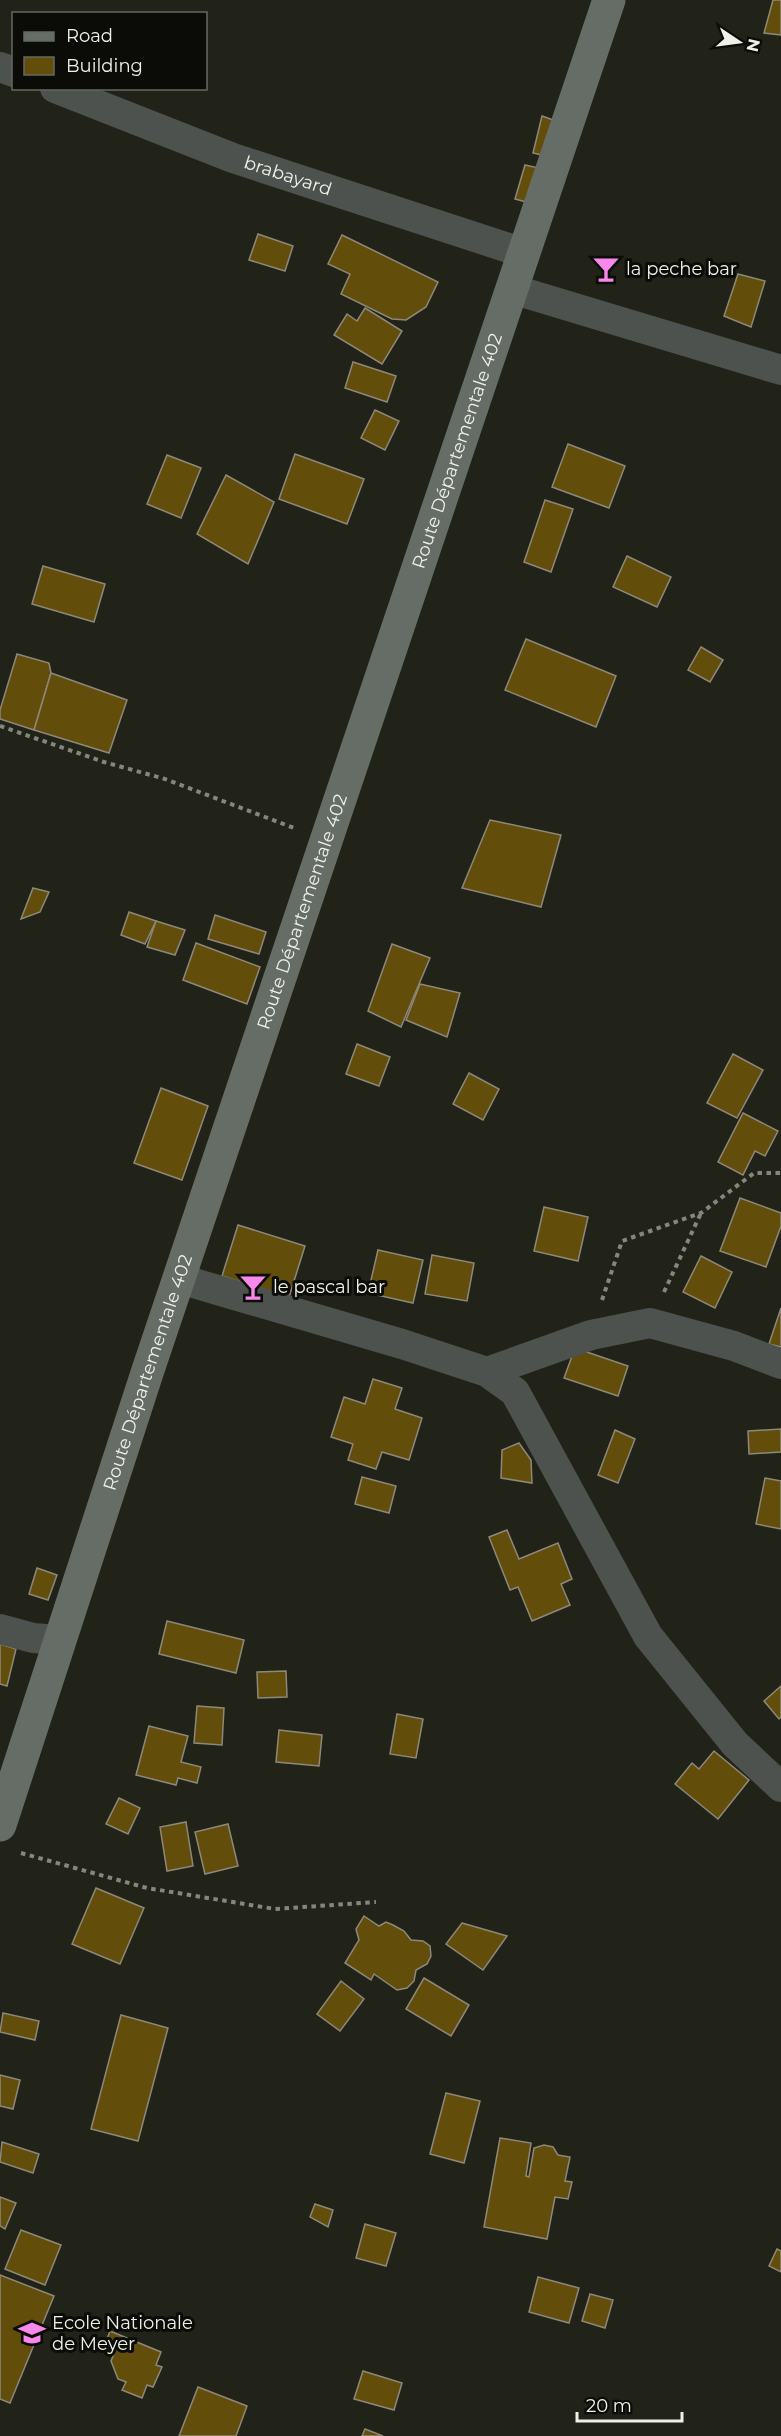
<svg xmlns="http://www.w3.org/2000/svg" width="781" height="2436" viewBox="0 0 781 2436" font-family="Montserrat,sans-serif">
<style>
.building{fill:#634d0b;stroke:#8d887b;stroke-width:1.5}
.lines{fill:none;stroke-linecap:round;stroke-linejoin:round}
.path{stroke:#85877d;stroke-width:4;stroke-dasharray:4.5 4.5;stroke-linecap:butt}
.minor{stroke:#4d524e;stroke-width:30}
.secondary{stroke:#666d66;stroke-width:33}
.labels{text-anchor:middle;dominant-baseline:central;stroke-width:6;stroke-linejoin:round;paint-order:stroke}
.street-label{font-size:18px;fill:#eff1e9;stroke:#0b0c07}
.poi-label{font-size:18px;fill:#eff1e9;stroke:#0b0c07;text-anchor:start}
</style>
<rect width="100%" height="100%" fill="#212318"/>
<g class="building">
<path d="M773,0H781V35L764,33Z"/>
<path d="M542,116L556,121L546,156L533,153Z"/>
<path d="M525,165L539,168L530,203L515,199Z"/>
<path d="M258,234L293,246L285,271L249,260Z"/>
<path d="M342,235L438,282L426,307L406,320L392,319L341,294L350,274L328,264Z"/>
<path d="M738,274L765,281L751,327L724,316Z"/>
<path d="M365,308L402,331L382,364L334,335L347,314L357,321Z"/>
<path d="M353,362L396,376L387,402L345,388Z"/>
<path d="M375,410L399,421L385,450L361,438Z"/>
<path d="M568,444L625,466L609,508L552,487Z"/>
<path d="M295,454L364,479L347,524L279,499Z"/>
<path d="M167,455L201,468L181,518L147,504Z"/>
<path d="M226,475L274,502L248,564L197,534Z"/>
<path d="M545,500L573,509L551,572L524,562Z"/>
<path d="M627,556L671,577L657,607L613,587Z"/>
<path d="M43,566L105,584L94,622L32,604Z"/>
<path d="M526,639L616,676L596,727L505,690Z"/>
<path d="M701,647L723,660L710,682L688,670Z"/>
<path d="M17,654L49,663L51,673L34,730L0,719V710Z"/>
<path d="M51,673L127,700L109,753L34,730Z"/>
<path d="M490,820L561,835L541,907L462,888Z"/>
<path d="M33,888L49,892L40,912L21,919Z"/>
<path d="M129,912L156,921L145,944L121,935Z"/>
<path d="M215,915L266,932L259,954L208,939Z"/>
<path d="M156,921L185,930L175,955L147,947Z"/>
<path d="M196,943L260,967L247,1004L183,980Z"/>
<path d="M392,944L430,958L401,1027L368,1011Z"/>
<path d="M420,984L460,993L447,1037L406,1020Z"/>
<path d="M357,1044L390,1057L379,1086L346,1074Z"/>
<path d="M733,1054L763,1070L737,1118L707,1103Z"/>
<path d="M469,1073L499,1089L483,1120L453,1104Z"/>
<path d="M161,1088L208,1106L182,1180L134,1163Z"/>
<path d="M743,1113L778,1131L765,1156L755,1151L743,1175L718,1162Z"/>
<path d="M740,1198L781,1213V1226L766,1267L720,1251Z"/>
<path d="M544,1207L588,1217L578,1261L534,1251Z"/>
<path d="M238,1225L305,1246L289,1297L222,1276Z"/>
<path d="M378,1250L423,1260L413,1303L368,1293Z"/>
<path d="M432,1255L474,1263L467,1301L425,1294Z"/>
<path d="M701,1256L732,1272L715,1308L683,1292Z"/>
<path d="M781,1308V1347L769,1344Z"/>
<path d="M575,1348L628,1366L618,1396L564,1378Z"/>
<path d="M373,1379L402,1388L395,1409L422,1418L409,1460L382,1452L376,1469L348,1460L353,1444L331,1437L344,1397L365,1404Z"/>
<path d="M781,1429V1452L749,1454L748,1431Z"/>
<path d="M615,1430L635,1439L618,1483L598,1475Z"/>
<path d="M519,1443L531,1460L532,1483L501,1478L502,1450Z"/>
<path d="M362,1477L396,1486L389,1513L355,1504Z"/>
<path d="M765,1478L781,1481V1529L756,1524Z"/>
<path d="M507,1530L519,1559L558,1543L572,1579L561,1584L570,1605L532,1621L518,1587L510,1590L489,1537Z"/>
<path d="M37,1568L57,1575L48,1600L29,1594Z"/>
<path d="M167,1621L244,1640L236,1673L159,1654Z"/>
<path d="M0,1644L16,1649L7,1686L0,1684Z"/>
<path d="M286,1671L287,1697L258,1698L257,1672Z"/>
<path d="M781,1686V1717L779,1719L764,1701Z"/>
<path d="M197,1706L224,1708L222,1745L194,1743Z"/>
<path d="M397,1714L423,1719L416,1758L390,1754Z"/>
<path d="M149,1726L188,1736L181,1762L201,1767L197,1783L178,1778L176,1785L136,1775Z"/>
<path d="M279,1730L322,1735L319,1766L276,1762Z"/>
<path d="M714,1751L749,1780L718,1819L675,1784L692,1763L699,1769Z"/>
<path d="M119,1798L140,1808L128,1834L106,1824Z"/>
<path d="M186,1822L193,1866L167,1871L160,1827Z"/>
<path d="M228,1824L238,1866L205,1874L195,1832Z"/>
<path d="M96,1888L144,1908L120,1964L72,1944Z"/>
<path d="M364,1916L379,1926L386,1922L393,1925L404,1931L411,1940L423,1941L430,1946L431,1956L427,1964L416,1970L414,1981L407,1988L397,1990L374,1974L371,1980L345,1963L359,1940L356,1929Z"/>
<path d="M462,1923L507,1936L483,1970L446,1944Z"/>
<path d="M424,1978L469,2005L451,2036L406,2009Z"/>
<path d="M341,1981L364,1999L340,2031L317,2014Z"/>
<path d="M3,2013L39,2021L35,2040L0,2032Z"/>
<path d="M121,2015L168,2028L138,2141L91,2129Z"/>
<path d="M0,2075L20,2080L13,2109L0,2106Z"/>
<path d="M446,2093L480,2101L464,2163L430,2154Z"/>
<path d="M500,2138L531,2143L526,2176L529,2177L534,2148L544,2145L553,2147L558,2155L570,2157L565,2181L572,2182L568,2199L555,2197L547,2239L484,2227Z"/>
<path d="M2,2142L39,2154L33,2173L0,2162Z"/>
<path d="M0,2197L16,2203L5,2229L0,2226Z"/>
<path d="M315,2204L333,2210L328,2227L310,2217Z"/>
<path d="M365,2224L396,2233L386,2266L356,2258Z"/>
<path d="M21,2230L61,2245L45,2285L5,2269Z"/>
<path d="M777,2249L781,2251V2272L769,2266Z"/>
<path d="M0,2275L54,2296L10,2403L0,2399Z"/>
<path d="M538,2277L579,2288L569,2323L529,2312Z"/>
<path d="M590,2294L613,2300L605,2328L582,2321Z"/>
<path d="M110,2331L161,2352L156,2365L162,2367L153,2387L147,2385L142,2398L122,2390L126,2382L118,2379L111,2361L115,2351L104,2347Z"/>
<path d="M363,2371L402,2383L394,2410L354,2399Z"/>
<path d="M198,2387L247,2406L236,2436H179Z"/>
<path d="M365,2429L383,2436H362Z"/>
</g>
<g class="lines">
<g class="path">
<path d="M0,726L104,762L165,779L294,828"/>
<path d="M664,1292L701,1213"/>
<path d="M602,1300L622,1241L701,1213L754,1173H781"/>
<path d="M21,1853L147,1888L275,1909L376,1902"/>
</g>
<g class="minor">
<path d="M0,67L14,72"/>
<path id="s1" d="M55,88L233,158L524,253"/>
<path d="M512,289L781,370"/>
<path d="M180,1279L402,1344L487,1372L515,1392L648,1636L735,1744L781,1787"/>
<path d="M487,1372L591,1335L650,1323L734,1346L781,1364"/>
<path d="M0,1629L33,1638L60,1640"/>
</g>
<path class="secondary" id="s2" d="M0,1825L148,1370L609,0"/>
</g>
<defs>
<symbol id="bar-bare" viewBox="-9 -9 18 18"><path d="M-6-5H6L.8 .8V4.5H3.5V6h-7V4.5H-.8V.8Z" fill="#f888eb" stroke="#0b0c07" stroke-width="2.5" paint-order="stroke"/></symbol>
<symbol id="school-bare" viewBox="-9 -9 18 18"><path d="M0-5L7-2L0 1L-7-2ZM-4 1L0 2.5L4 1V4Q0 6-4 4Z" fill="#f888eb" stroke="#0b0c07" stroke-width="2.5" paint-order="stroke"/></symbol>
</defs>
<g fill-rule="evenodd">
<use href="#bar-bare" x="587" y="250" width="38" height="38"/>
<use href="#bar-bare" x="234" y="1268" width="38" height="38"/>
<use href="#school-bare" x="13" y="2314" width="38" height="38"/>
</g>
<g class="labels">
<g class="street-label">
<text stroke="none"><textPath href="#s1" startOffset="249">brabayard</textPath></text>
<text stroke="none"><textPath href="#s2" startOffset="1448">Route Départementale 402</textPath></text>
<text stroke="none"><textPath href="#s2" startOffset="962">Route Départementale 402</textPath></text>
<text stroke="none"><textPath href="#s2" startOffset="476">Route Départementale 402</textPath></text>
</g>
<g class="poi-label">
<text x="626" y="269">la peche bar</text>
<text x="273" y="1287">le pascal bar</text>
<text x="52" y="2323">Ecole Nationale<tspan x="52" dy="21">de Meyer</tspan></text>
</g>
</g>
<rect x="12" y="12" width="195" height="78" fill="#0b0c07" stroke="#666861" stroke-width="1.5"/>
<rect x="24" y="32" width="30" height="9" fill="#666d66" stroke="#666861" stroke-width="1.5"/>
<text x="66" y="42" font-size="18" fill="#eff1e9">Road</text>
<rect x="24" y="57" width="30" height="18" fill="#634d0b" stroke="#666861" stroke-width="1.5"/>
<text x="66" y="72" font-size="18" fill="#eff1e9">Building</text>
<g transform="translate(739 42) rotate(103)" stroke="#0b0c07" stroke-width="4.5" paint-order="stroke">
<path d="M0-4.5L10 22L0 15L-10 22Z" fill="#eff1e9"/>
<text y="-9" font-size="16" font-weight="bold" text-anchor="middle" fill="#eff1e9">N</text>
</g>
<path d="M577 2412v9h105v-9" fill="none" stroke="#eff1e9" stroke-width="3"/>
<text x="586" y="2412" font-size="18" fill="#eff1e9" stroke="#0b0c07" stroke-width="4.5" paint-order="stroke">20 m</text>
</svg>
